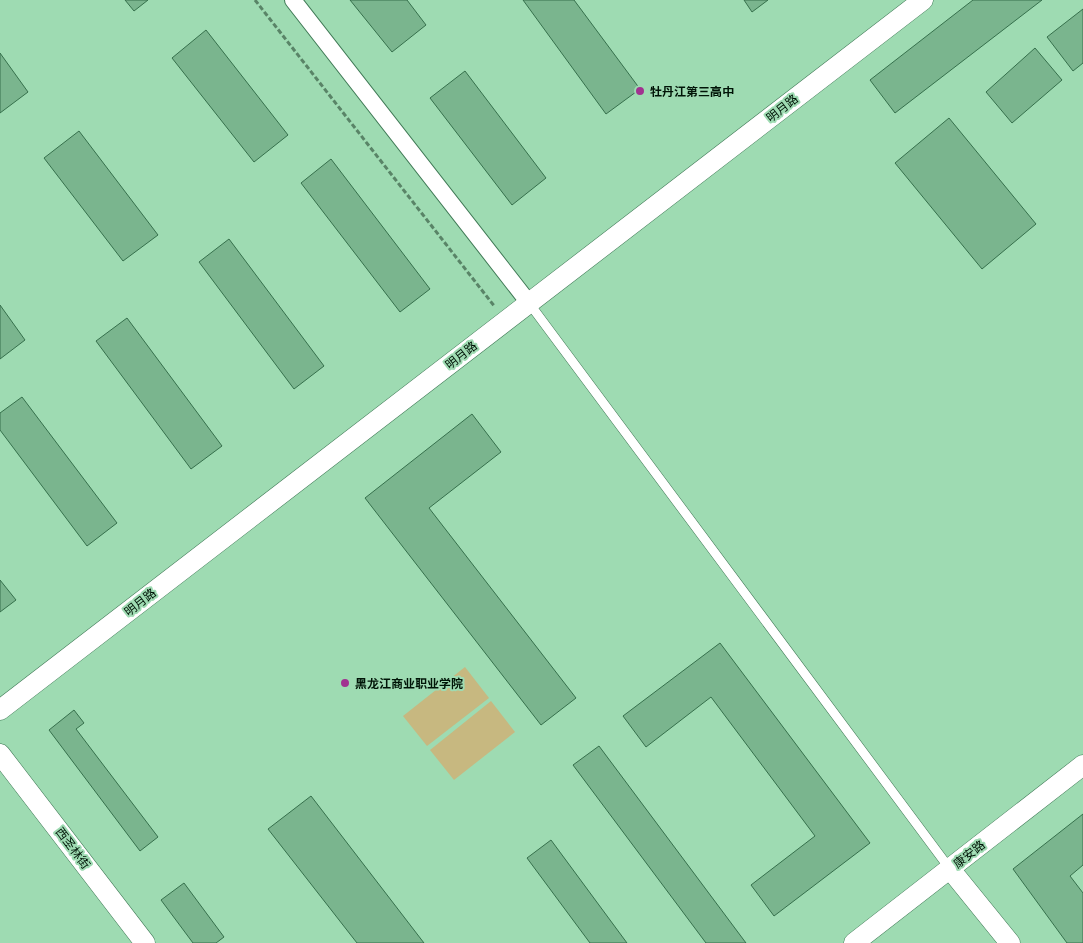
<svg xmlns="http://www.w3.org/2000/svg" width="1083" height="943" viewBox="0 0 1083 943" font-family="'PT Sans Narrow','Noto Sans SC',sans-serif">
<style>
.green{fill:#c7b880}
.building{fill:#7ab58e;stroke:#36704c}
.lines{fill:none;stroke-linecap:round;stroke-linejoin:round}
.service-casing{stroke:#3f7955;stroke-width:10}
.minor-casing{stroke:#3f7955;stroke-width:18}
.tertiary-casing{stroke:#3f7955;stroke-width:21}
.path{stroke:#598467;stroke-width:3;stroke-dasharray:5 2.5;stroke-linecap:butt}
.service{stroke:#fff;stroke-width:9}
.minor{stroke:#fff;stroke-width:16}
.tertiary{stroke:#fff;stroke-width:20}
.poi-dot{fill:#a13290;stroke:#9edbb2;stroke-width:2}
.labels{text-anchor:middle;dominant-baseline:central;stroke-width:4;stroke-linejoin:round;paint-order:stroke}
.poi-label{font-size:12px;font-weight:bold;fill:#001407;stroke:#9edbb2;text-anchor:start}
.street-label{font-size:12px;fill:#001407;stroke:#9edbb2}
</style>
<rect width="100%" height="100%" fill="#9edbb2"/>
<g class="green">
<path d="M465,667L489,698L427,746L403,716Z"/>
<path d="M491,701L515,732L454,780L430,750Z"/>
</g>
<g class="building">
<path d="M125,0H148L134,11Z"/>
<path d="M350,0H407L426,25L392,52Z"/>
<path d="M523,0H574L640,89L606,114Z"/>
<path d="M744,0H768L752,12Z"/>
<path d="M973,0H1042L895,113L870,80Z"/>
<path d="M1083,9V63L1073,71L1047,37Z"/>
<path d="M206,30L288,135L254,162L172,58Z"/>
<path d="M1035,48L1062,80L1012,123L986,92Z"/>
<path d="M0,53L28,92L0,113Z"/>
<path d="M465,71L546,178L512,205L430,98Z"/>
<path d="M949,118L1036,224L982,269L895,163Z"/>
<path d="M79,131L158,235L123,261L44,158Z"/>
<path d="M331,159L430,289L400,312L301,183Z"/>
<path d="M229,239L324,366L294,389L199,262Z"/>
<path d="M0,305L25,340L0,359Z"/>
<path d="M127,318L222,446L191,469L96,341Z"/>
<path d="M22,397L117,523L87,546L0,430V413Z"/>
<path d="M472,414L501,452L429,508L576,698L541,725L365,498Z"/>
<path d="M0,580L16,600L0,612Z"/>
<path d="M720,643L870,843L774,916L751,885L815,836L711,697L646,747L623,716Z"/>
<path d="M74,710L84,723L76,729L158,837L140,851L49,730Z"/>
<path d="M599,746L746,943H706L573,765Z"/>
<path d="M311,796L424,943H357L268,829Z"/>
<path d="M1083,814V865L1070,876L1083,893V943H1067L1013,869Z"/>
<path d="M551,840L627,943H590L527,858Z"/>
<path d="M184,883L224,937L216,943H193L161,900Z"/>
</g>
<g class="lines">
<defs>
<path id="service" d="M529,303L950,869"/>
<path id="minor" d="M293,0L529,303"/>
<g id="tertiary">
<path d="M0,710L923,0"/>
<path d="M0,754L145,943"/>
<path d="M950,869L1010,943"/>
<path d="M854,943L1083,765"/>
</g>
</defs>
<use href="#service" class="service-casing"/>
<use href="#minor" class="minor-casing"/>
<use href="#tertiary" class="tertiary-casing"/>
<path class="path" d="M255,0L495,307"/>
<use href="#service" class="service"/>
<use href="#minor" class="minor"/>
<use href="#tertiary" class="tertiary"/>
</g>
<g class="poi-dot">
<circle cx="640" cy="91" r="5"/>
<circle cx="345" cy="683" r="5"/>
</g>
<g class="labels">
<g class="poi-label">
<text x="650" y="91">牡丹江第三高中</text>
<text x="355" y="683">黑龙江商业职业学院</text>
</g>
<g class="street-label">
<text transform="translate(782 108) rotate(-38)">明月路</text>
<text transform="translate(461 355) rotate(-38)">明月路</text>
<text transform="translate(140 602) rotate(-38)">明月路</text>
<text transform="translate(73 848) rotate(53)">西圣林街</text>
<text transform="translate(969 854) rotate(-38)">康安路</text>
</g>
</g>
</svg>
